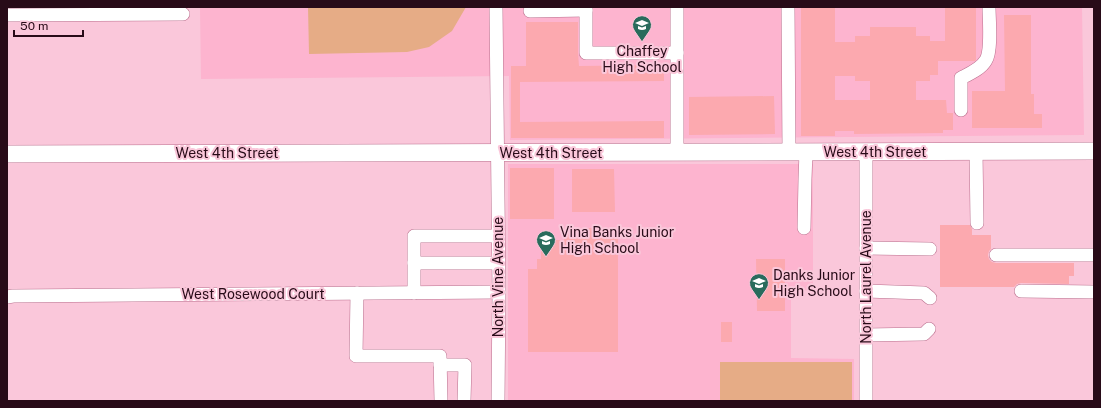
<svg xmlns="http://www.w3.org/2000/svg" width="1101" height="408" viewBox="0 0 1101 408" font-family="'Public Sans',sans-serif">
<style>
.built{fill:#fdb4cf}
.green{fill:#e6ac86}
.building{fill:#fca9af;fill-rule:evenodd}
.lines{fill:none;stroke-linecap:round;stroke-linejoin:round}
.minor-casing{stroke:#ba6e8d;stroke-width:14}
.major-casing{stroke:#ba6e8d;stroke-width:18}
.minor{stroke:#fff;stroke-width:13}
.major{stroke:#fff;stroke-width:17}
.labels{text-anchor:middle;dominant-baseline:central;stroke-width:4;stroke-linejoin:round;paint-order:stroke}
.poi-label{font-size:14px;fill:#280b18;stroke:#fac7da;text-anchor:start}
.street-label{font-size:14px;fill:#280b18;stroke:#fac7da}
</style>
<rect width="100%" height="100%" fill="#fac7da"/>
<g class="built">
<path d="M200,7H1082L1084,135L510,140L509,76L201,79Z"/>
<path d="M508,164H813V290L791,291V358L854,359V401H508Z"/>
</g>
<g class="green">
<path d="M308,7H466L452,31L429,47L407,52L309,54Z"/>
<rect x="720" y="362" width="132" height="39"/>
</g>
<g class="building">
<path d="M801,7H835V42H855V36H870V27H916V36H930V41H945V7H976V60L975,61H938V75H930V81H916V100H946L947,113H953V130H943V133L854,134V131H835V136H801ZM835,76H855V81H870V100H835Z"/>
<path d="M1004,15H1031V94H1034V114H1042V128H972V91H1005Z"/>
<path d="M526,22H578V53L579,66L664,65V81L520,82V122L664,121V138H511V66H526Z"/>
<path d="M774,96L775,134L689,135V97Z"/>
<rect x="510" y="168" width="44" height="51"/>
<path d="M572,169H614L615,212H572Z"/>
<path d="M940,225H970L972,229V235H991V249L989,251L988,255L989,259L992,262L996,263H1074V276H1069V284L1021,283L1017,284L1014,287H940Z"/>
<path d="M564,228H594V237H618V352H528V269H537V259H541V240H564Z"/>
<path d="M756,259H785V311H757Z"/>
<rect x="721" y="322" width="11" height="20"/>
</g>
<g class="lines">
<defs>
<g id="minor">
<path d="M496,7L499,292L498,401"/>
<path d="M586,7V53H677"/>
<path d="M677,7V153"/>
<path d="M788,7L789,152"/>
<path d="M530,11L586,10"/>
<path d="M7,15L183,14"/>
<path d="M961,110V78C969,74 981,69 986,60C992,50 989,19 989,7"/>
<path d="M976,151L977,223"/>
<path d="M866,152V401"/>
<path d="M804,228L805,179L806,152"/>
<path d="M498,236H414V263H498"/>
<path d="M866,248L930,249"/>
<path d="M996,255H1094"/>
<path d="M866,291L924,293L930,298"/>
<path d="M1021,291L1094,292"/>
<path d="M357,293L356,356H440L441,401"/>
<path d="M414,293V263"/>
<path d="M7,297L13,296L499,292"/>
<path d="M866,335L924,334L929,329"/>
<path d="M440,365H465L464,401"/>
</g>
<path id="major" d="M7,154L1094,151"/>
</defs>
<use href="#minor" class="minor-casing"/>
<use href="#major" class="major-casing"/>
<use href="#minor" class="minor"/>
<use href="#major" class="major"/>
</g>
<defs>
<symbol id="school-pin" viewBox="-11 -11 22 30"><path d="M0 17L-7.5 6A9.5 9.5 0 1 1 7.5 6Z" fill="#296b5c" stroke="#fac7da"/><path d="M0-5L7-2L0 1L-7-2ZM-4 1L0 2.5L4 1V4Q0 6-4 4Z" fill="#fff"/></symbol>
</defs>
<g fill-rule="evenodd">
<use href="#school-pin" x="631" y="14" width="22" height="30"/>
<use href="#school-pin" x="535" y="229" width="22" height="30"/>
<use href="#school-pin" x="748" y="272" width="22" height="30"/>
</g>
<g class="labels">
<g class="poi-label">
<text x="642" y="51" text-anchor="middle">Chaffey<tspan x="642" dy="16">High School</tspan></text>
<text x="560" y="232">Vina Banks Junior<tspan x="560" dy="16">High School</tspan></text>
<text x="773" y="275">Danks Junior<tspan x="773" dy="16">High School</tspan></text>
</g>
<g class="street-label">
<text x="875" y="152">West 4th Street</text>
<text x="227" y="153">West 4th Street</text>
<text x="551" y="153">West 4th Street</text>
<text transform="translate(498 277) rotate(-90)">North Vine Avenue</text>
<text transform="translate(866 277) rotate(-90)">North Laurel Avenue</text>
<text x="253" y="294">West Rosewood Court</text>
</g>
</g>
<rect width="1101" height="408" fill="none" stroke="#280b18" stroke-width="16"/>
<path d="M14 30v6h69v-6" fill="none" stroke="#280b18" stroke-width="2"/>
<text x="20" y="30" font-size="12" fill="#280b18" stroke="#fac7da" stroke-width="3" paint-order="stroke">50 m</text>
</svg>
